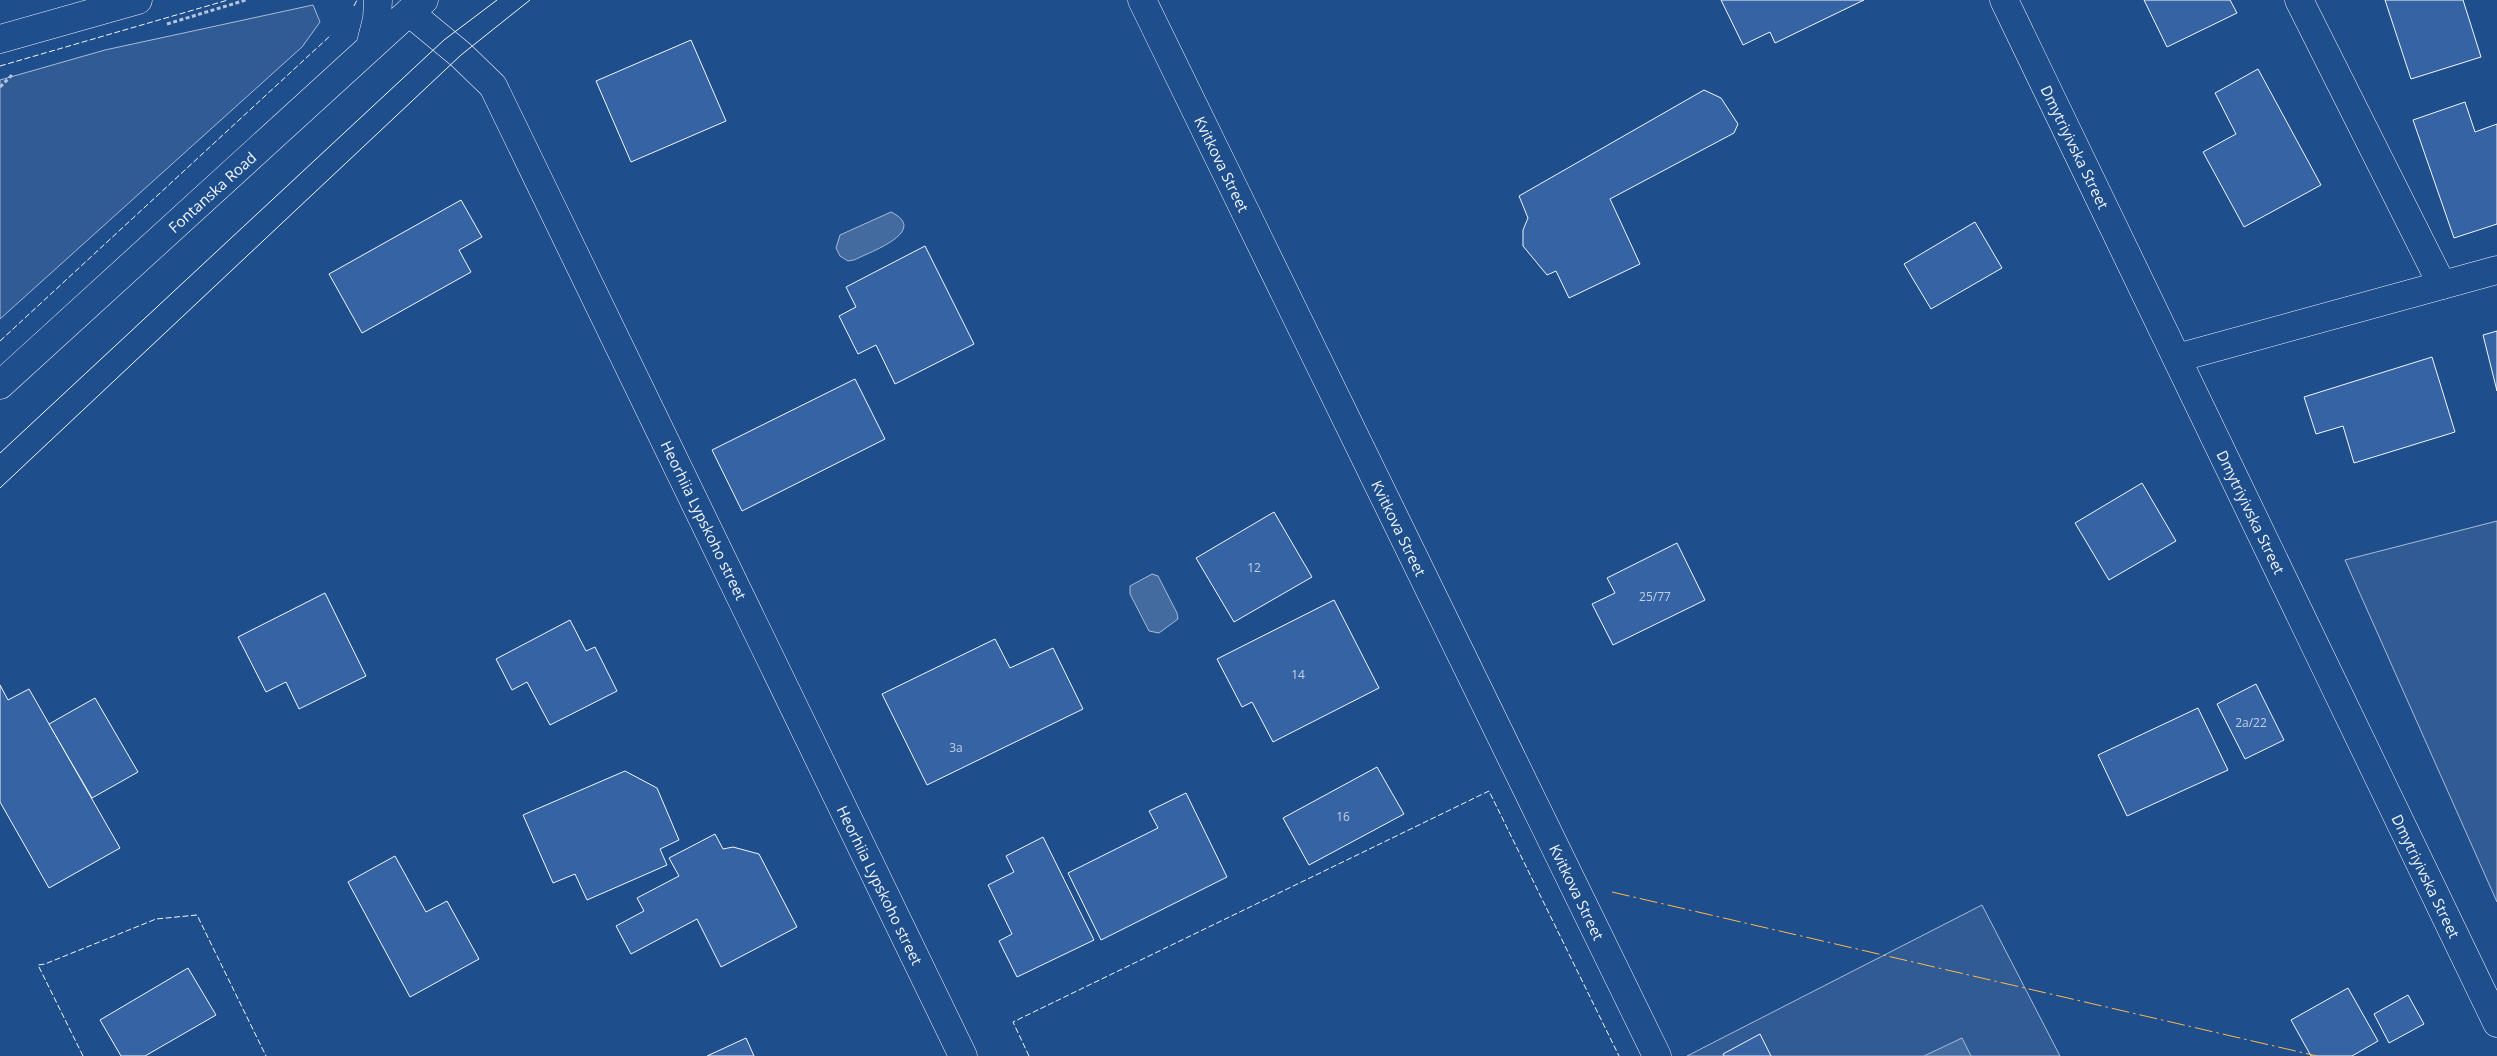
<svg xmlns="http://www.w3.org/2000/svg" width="2497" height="1056" viewBox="0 0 2497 1056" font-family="'Open Sans',sans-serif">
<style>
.built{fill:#305b95;stroke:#a8bbd7}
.water{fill:#446ba0;stroke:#a8bbd7}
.building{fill:#3563a3;stroke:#f2f6ff}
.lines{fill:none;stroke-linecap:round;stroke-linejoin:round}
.minor-casing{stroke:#f2f6ff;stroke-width:29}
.major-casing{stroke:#f2f6ff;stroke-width:29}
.path{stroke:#b3c4dc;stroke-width:3;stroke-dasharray:4 2.5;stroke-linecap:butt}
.minor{stroke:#1f4e8c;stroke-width:28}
.major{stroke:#1f4e8c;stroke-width:28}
.tram{stroke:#f2f6ff;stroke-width:1}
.fence{stroke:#f2f6ff;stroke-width:1;stroke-dasharray:6 2.5;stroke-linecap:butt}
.power{stroke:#ffb74d;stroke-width:1;stroke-dasharray:18 4 2.5 4;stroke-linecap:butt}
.labels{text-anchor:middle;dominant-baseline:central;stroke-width:4;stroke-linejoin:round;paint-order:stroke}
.number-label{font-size:12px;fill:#c3d1e8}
.street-label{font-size:15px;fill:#f2f6ff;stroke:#1f4e8c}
</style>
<rect width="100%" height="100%" fill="#1f4e8c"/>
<g class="built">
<path d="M313,5L320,22L302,47L0,319V80L105,50Z"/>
<path d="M2497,521V902L2345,560Z"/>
<path d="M1982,905L2060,1056H1687Z"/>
</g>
<g class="water">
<path d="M891,212C930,231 870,252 854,260L848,261L840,256L836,248L840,235Z"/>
<path d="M1152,574L1158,576L1177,613L1178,619L1159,633L1149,631L1130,594V586Z"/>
<path d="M1962,1038L1971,1056H1924Z"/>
</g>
<g class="building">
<path d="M1721,0H1864L1775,43L1770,32L1743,45Z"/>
<path d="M2144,0H2230L2237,13L2167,47Z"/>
<path d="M2385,0H2463L2481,57L2411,79Z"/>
<path d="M691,40L726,121L631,162L596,81Z"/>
<path d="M2258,69L2321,185L2244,227L2203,152L2236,134L2215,93Z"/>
<path d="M1704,90L1721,98L1738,124L1734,133L1610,199L1640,264L1569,298L1556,271L1547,275L1523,246V230L1528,218L1519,196Z"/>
<path d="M2465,102L2475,132L2497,124V224L2454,238L2413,120Z"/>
<path d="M461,200L482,237L459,250L471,272L362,333L329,274Z"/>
<path d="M1975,222L2002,268L1931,309L1904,264Z"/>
<path d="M925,246L974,344L895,384L876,345L858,354L839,316L856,307L846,287Z"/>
<path d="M2497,331V391L2483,335Z"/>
<path d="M2432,357L2455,432L2354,463L2343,426L2316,434L2304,397Z"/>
<path d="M855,379L885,439L742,511L712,450Z"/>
<path d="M2142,483L2176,541L2109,580L2075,523Z"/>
<path d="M1274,512L1312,577L1234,622L1196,558Z"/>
<path d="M1677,543L1705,600L1613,645L1592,604L1615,593L1607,578Z"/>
<path d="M325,593L366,676L299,709L286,682L266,692L238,637Z"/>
<path d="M1334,600L1379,688L1273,742L1252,702L1242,707L1217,659Z"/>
<path d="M570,620L586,651L595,647L617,691L550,725L527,682L512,690L496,659Z"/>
<path d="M995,639L1010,668L1053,648L1083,709L927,785L882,694Z"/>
<path d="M2256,684L2284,740L2245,759L2217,704Z"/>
<path d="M0,685L8,700L29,689L120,848L49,888L0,802Z"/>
<path d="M95,698L138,772L92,798L49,724Z"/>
<path d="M2198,708L2228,770L2127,816L2098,755Z"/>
<path d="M1377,767L1404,814L1309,865L1283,818Z"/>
<path d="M625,771L657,788L679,840L660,849L667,865L587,900L575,874L553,883L523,815Z"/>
<path d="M1186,793L1227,877L1101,940L1068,873L1158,828L1149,811Z"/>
<path d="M715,834L723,849L733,847L759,854L797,927L721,967L697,919L631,954L616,926L644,911L637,898L679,876L669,858Z"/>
<path d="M1043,837L1094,940L1017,977L999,941L1012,934L988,885L1014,872L1006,856Z"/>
<path d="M395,856L426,912L447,901L479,959L410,997L348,882Z"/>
<path d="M188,968L216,1015L145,1056H121L100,1020Z"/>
<path d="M2348,988L2378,1041L2352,1056H2311L2291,1020Z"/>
<path d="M2408,995L2424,1024L2389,1043L2374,1014Z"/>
<path d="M1760,1034L1771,1056H1724L1723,1054Z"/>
<path d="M746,1038L754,1056H707Z"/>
</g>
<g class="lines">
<defs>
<g id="minor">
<path d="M1142,0L1657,1056"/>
<path d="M2004,0L2497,1023"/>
<path d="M2299,0L2442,285"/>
<path d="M409,12L461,55L493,86L963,1056"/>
<path d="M2177,358L2497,270"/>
</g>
<g id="major">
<path d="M0,39L138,0"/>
<path d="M370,47L377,19L378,0"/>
<path d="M0,385L409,12L424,0"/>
</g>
</defs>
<use href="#minor" class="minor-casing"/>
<use href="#major" class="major-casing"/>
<g class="path">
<path d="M167,24L246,0"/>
<path d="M0,87L12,75"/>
</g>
<use href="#minor" class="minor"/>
<use href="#major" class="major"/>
<g class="tram">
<path d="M0,453L444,40L497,0"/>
<path d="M0,488L461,55L530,0"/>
</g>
<g class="fence">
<path d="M354,6L357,0"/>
<path d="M0,66L228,0"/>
<path d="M0,341L331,35"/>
<path d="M83,1056L38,965L45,964L156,919L197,915L266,1056"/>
<path d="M1029,1056L1013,1022L1489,791L1619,1056"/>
</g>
<path class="power" d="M1612,892L2317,1056"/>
</g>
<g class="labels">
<g class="number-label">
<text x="1254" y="567">12</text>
<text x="1655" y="596">25/77</text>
<text x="1298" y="674">14</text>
<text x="2251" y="722">2а/22</text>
<text x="956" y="747">3а</text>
<text x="1343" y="816">16</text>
</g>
<g class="street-label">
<text transform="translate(2075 147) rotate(64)">Dmytriyivska Street</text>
<text transform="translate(1222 164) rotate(64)">Kvitkova Street</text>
<text transform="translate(212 192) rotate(-42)">Fontanska Road</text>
<text transform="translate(2251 512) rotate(64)">Dmytriyivska Street</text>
<text transform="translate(704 520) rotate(64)">Heorhiia Lypskoho street</text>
<text transform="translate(1399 528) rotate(64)">Kvitkova Street</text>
<text transform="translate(2426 876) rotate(64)">Dmytriyivska Street</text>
<text transform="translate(880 885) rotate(64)">Heorhiia Lypskoho street</text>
<text transform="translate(1577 892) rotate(64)">Kvitkova Street</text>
</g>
</g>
</svg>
